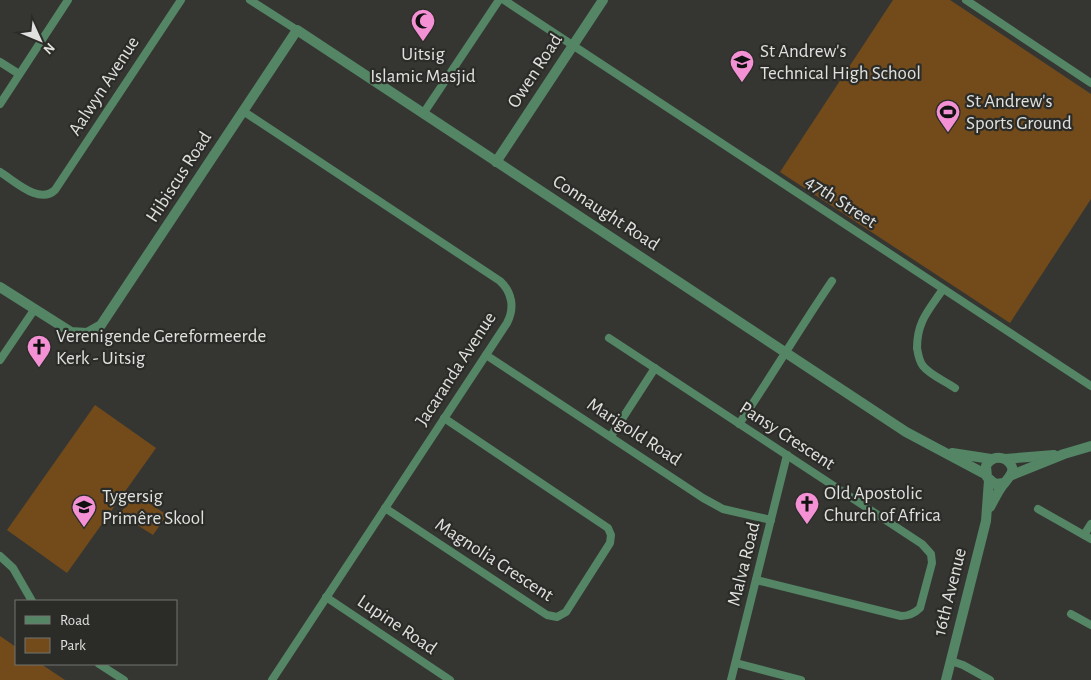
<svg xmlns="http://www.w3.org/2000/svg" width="1091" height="680" viewBox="0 0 1091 680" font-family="'Alegreya Sans',sans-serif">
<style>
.green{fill:#734b1b}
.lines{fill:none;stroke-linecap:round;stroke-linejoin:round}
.minor{stroke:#548565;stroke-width:8}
.tertiary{stroke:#548565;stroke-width:10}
.labels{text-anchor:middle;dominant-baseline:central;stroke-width:4.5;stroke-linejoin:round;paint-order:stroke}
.poi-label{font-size:19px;fill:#e0e1df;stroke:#2b2c28;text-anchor:start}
.street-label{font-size:19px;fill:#e0e1df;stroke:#2b2c28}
</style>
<rect width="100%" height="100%" fill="#353632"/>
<g class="green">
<path d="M893,0H950L1091,94V199L1010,323L780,172Z"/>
<path d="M95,405L156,448L67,573L7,530Z"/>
<path d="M134,493L167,515L153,535L120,514Z"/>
<path d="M0,636L16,647V664H41L65,680H0Z"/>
</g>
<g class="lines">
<g class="minor">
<path d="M250,0L297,30"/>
<path d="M504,0L1091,386"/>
<path d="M966,0L1091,83"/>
<path d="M0,62L19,74"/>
<path d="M0,104L68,0"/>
<path d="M243,111L500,281C512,292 515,308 507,323L272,680"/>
<path d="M423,114L499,0"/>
<path d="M0,172C15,181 39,205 55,190L181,0"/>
<path d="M943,289C929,310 917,321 917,348C918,354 919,361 923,366C930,375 945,381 955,388"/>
<path d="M609,338L922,544L931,554L932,563L920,608C914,614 909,616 901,616L756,580"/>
<path d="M486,355L703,498L723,509L771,520"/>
<path d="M0,360L34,310"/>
<path d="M739,424C771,377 800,328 832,281"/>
<path d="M611,436L655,368"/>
<path d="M385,508L547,615L557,617L566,612L610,543L611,535L608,528L444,418"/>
<path d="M1038,509L1091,539"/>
<path d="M1084,535L1091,524"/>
<path d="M0,556L13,568L32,601"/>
<path d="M326,597L450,680"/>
<path d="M1071,614L1091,625"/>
<path d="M951,661L963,665L990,680"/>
<path d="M736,663L801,680"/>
<path d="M99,664L124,680"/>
<path d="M731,680L787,455"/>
</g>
<g class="tertiary">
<path d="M496,162L603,0"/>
<path d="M0,287L71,332L87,333L101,325L297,30L906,432L985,474"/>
<path d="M952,453L991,459"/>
<path d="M1005,459L1054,455"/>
<path d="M1012,475L1064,454L1091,446"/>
<path d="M990,507C994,500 997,493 1002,486C1010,476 1019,469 1005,459C997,456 990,458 986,466L987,477L995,484L1004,483"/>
<path d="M946,680L986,521L989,480"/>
</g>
</g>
<defs>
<symbol id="mosque-pin" viewBox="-11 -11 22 30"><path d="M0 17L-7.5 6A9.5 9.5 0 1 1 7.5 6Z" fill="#f491d4" stroke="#2b2c28"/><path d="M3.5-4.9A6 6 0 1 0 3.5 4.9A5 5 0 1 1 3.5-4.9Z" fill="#111"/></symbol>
<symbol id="school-pin" viewBox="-11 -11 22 30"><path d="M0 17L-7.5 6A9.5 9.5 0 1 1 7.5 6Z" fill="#f491d4" stroke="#2b2c28"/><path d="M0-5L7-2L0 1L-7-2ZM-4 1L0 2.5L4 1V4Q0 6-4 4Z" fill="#111"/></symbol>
<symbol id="stadium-pin" viewBox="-11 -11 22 30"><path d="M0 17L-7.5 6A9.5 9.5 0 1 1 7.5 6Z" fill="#f491d4" stroke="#2b2c28"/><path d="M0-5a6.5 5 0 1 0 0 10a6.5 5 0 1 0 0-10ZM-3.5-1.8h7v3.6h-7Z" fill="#111"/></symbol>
<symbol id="church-pin" viewBox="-11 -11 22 30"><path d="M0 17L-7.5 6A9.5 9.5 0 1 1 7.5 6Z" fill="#f491d4" stroke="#2b2c28"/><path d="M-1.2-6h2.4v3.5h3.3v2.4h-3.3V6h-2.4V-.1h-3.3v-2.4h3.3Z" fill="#111"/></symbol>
</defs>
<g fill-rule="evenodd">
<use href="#mosque-pin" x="409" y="7" width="28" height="38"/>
<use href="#school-pin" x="728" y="48" width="28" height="38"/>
<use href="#stadium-pin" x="934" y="98" width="28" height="38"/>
<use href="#church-pin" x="25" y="333" width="28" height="38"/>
<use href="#church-pin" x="793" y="490" width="28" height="38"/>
<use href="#school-pin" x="70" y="493" width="28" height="38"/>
</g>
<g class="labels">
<g class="poi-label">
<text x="760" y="51">St Andrew's<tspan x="760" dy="22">Technical High School</tspan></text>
<text x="423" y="54" text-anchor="middle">Uitsig<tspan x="423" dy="22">Islamic Masjid</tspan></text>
<text x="966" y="101">St Andrew's<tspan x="966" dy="22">Sports Ground</tspan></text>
<text x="56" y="336">Verenigende Gereformeerde<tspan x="56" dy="22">Kerk - Uitsig</tspan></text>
<text x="824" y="493">Old Apostolic<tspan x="824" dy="22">Church of Africa</tspan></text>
<text x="102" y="496">Tygersig<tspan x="102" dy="22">Primêre Skool</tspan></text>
</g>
<g class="street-label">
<text transform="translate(535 71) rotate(-57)">Owen Road</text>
<text transform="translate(104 86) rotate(-57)">Aalwyn Avenue</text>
<text transform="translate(179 177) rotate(-57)">Hibiscus Road</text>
<text transform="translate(841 202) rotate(33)">47th Street</text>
<text transform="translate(606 213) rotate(33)">Connaught Road</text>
<text transform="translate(456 369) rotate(-57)">Jacaranda Avenue</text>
<text transform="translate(634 432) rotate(33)">Marigold Road</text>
<text transform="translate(787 436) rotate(33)">Pansy Crescent</text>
<text transform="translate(494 560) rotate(33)">Magnolia Crescent</text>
<text transform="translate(744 564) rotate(-76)">Malva Road</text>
<text transform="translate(950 592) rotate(-76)">16th Avenue</text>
<text transform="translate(397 625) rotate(34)">Lupine Road</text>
</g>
</g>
<rect x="15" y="600" width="162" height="65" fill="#2b2c28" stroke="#737471"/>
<rect x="25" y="616" width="25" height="8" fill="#548565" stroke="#737471"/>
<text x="60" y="625" font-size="15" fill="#e0e1df">Road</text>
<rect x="25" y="638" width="25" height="15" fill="#734b1b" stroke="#737471"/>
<text x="60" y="650" font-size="15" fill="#e0e1df">Park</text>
<g transform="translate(40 40) rotate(134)" stroke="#2b2c28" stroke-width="4" paint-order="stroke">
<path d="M0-4L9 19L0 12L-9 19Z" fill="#e0e1df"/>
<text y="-8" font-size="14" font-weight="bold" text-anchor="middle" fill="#e0e1df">N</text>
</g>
</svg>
